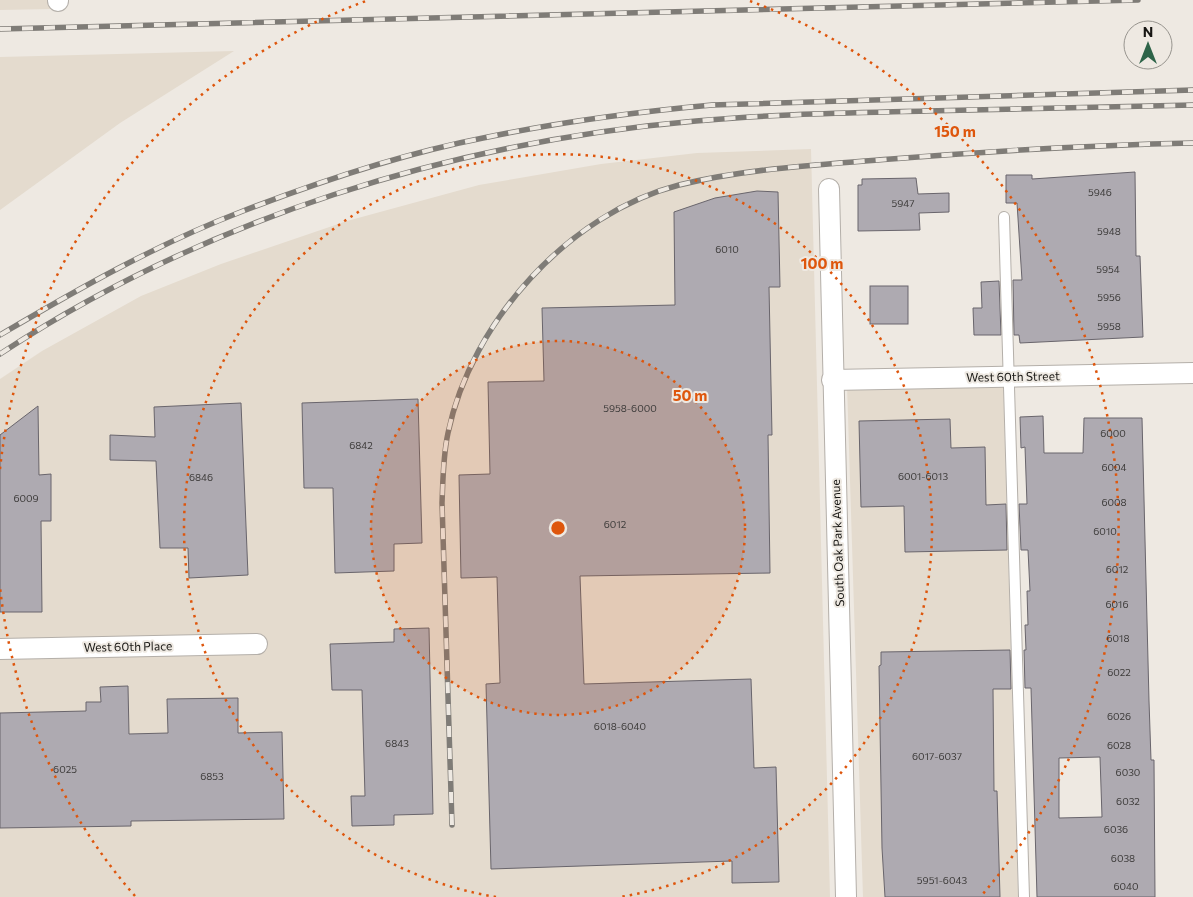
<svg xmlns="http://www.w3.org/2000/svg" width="1193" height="897" viewBox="0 0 1193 897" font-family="Commissioner,sans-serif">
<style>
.built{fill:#e4dbce}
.building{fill:#aeaab1;stroke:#69656c;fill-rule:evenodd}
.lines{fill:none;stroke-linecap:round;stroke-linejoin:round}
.lane-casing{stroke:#b4afa9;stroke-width:12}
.street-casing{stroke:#b4afa9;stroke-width:22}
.lane{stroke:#fff;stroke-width:10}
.street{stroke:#fff;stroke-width:20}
.rail-casing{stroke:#7f7c77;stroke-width:5.5}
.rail{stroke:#eee9e2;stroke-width:4;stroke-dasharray:11;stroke-linecap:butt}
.ring{fill:none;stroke:#de560c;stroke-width:2.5;stroke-dasharray:2.5 5}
.labels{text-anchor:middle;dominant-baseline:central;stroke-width:4;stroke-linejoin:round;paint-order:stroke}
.number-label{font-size:10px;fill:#3d3b3a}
.street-label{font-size:12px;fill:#171613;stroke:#eee9e2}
.centre{fill:#de560c;stroke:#eee9e2;stroke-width:2.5}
.ring-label{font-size:15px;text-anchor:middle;font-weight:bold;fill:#de560c;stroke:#eee9e2;stroke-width:4;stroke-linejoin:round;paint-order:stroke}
</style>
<rect width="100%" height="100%" fill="#eee9e2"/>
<g class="built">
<path d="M0,0H51L52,9L0,10Z"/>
<path d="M234,51L120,123L0,210V57Z"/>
<path d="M811,149L830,897H0V379L42,351L141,296L221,264L347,221L479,185L601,164L697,153Z"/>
<path d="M1003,379L1018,897H863L847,384Z"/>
</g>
<g class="building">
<path d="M1135,172L1136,256H1140L1143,337L1020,343L1019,335H1014L1013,280H1022L1017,203H1006V175H1032V179Z"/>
<path d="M916,178L918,194L949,193V212L919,213L920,230L858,231V185H862V179Z"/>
<path d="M757,191L778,192L780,287H769L772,435H768L770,573L580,576L584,684L751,679L754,768L776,767L779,882L732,883V861L491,869L486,684L500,683L497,577L461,578L459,475L490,474L488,382L544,381L542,308L675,305L674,212L715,198Z"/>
<path d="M999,281L1001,335H974L973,308H982L981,282Z"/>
<rect x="870" y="286" width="38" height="38"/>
<path d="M418,399L422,543L394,544V571L335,573L333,488H304L302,403Z"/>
<path d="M241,403L248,575L189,578L188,548H160L156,461L110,460V435L155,437L154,407Z"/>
<path d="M38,406L39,475L51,474V521H41L42,612H0V435Z"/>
<path d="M1043,416L1044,453H1083L1084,418H1142L1149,701L1151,760H1154L1155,897H1037L1031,688H1025L1024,650H1026L1025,625H1028L1027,591H1030L1028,550H1021L1019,504H1027L1025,447L1021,448L1020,417ZM1100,757L1102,817L1059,818V758Z"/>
<path d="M950,419L951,448L985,447L986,505L1006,504L1007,550L905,552L904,506L861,507L859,421Z"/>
<path d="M429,628L433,814L394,815V825L352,826L351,796H365L362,690H332L330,644L394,642V629Z"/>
<path d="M1010,650L1011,689H993L994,791H997L1000,897H885L882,848L879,666L881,665V652Z"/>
<path d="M128,686L129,734L168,733L167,699L238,698V733L282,732L284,819L131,821V826L0,828V713L86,711V702H101L100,687Z"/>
</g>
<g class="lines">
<defs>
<path id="lane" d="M1004,217L1024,897"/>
<g id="street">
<path d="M58,0V1"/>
<path d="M829,189L846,897"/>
<path d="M832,380L1193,373"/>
<path d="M0,649L257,644"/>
</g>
</defs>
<use href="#lane" class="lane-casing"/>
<use href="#street" class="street-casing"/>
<use href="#lane" class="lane"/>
<use href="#street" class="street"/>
<defs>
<g id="rail">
<path d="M0,29L1138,0"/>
<path d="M0,335C78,289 159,243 243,211C321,181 401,154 483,138C559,122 635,112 712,105L1193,90"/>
<path d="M0,354C205,219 452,142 696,121C772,114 849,113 926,111C1015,109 1104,107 1193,105"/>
<path d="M452,825L442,503C443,479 443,456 448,433C471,322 569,213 679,185C748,168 820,165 891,159C992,151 1092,145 1193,143"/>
</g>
</defs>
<use href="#rail" class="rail-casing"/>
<use href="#rail" class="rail"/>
</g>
<circle cx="558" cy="528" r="187" fill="#de560c" fill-opacity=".12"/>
<g class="ring">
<circle cx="558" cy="528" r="187"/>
<path d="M496 897A374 374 0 1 1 620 897"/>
<path d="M135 896A561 561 0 0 1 0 587M0 469A561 561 0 0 1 366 1M750 1A561 561 0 0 1 981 896"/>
</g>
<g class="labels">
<g class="number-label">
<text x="1100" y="192">5946</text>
<text x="903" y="203">5947</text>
<text x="1109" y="231">5948</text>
<text x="727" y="249">6010</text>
<text x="1108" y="269">5954</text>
<text x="1109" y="297">5956</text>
<text x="1109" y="326">5958</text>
<text x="630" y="408">5958-6000</text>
<text x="1113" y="433">6000</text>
<text x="361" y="445">6842</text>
<text x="1114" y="467">6004</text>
<text x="923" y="476">6001-6013</text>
<text x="201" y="477">6846</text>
<text x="26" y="498">6009</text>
<text x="1114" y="502">6008</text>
<text x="615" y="524">6012</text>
<text x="1105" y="531">6010</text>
<text x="1117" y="569">6012</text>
<text x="1117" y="604">6016</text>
<text x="1118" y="638">6018</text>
<text x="1119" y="672">6022</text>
<text x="1119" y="716">6026</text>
<text x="620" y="726">6018-6040</text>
<text x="397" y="743">6843</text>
<text x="1119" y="745">6028</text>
<text x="937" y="756">6017-6037</text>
<text x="65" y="769">6025</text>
<text x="1128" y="772">6030</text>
<text x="212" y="776">6853</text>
<text x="1128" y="801">6032</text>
<text x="1116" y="829">6036</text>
<text x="1123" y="858">6038</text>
<text x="942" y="880">5951-6043</text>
<text x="1126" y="886">6040</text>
</g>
<g class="street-label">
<text transform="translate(1013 376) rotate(-1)">West 60th Street</text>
<text transform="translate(837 543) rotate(-92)">South Oak Park Avenue</text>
<text transform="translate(128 646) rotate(-1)">West 60th Place</text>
</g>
</g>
<circle cx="558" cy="528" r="8" class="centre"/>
<g class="ring-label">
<text x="955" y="137">150 m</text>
<text x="822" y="269">100 m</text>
<text x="690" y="401">50 m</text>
</g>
<g transform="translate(1148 45)"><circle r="24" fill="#eee9e2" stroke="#98958f"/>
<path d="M0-4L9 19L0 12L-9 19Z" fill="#2e6449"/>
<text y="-8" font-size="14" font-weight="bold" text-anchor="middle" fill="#171613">N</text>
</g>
</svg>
